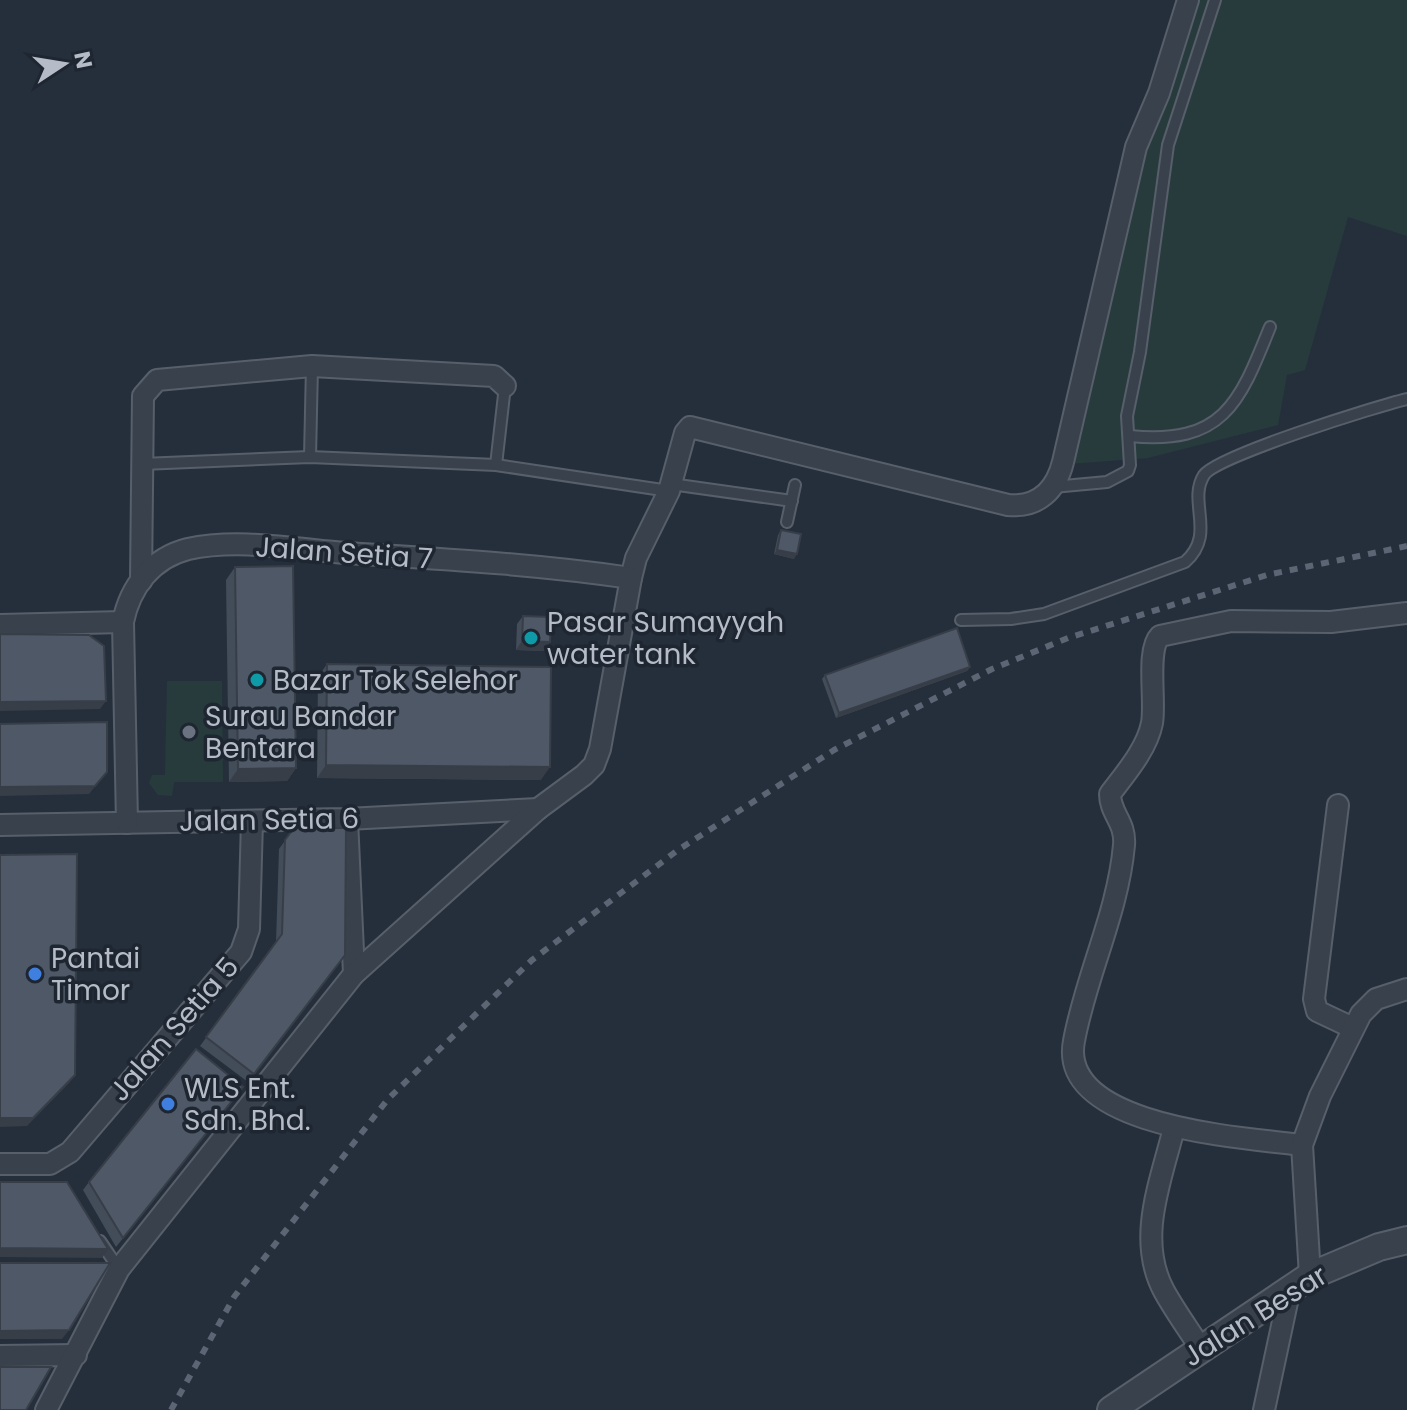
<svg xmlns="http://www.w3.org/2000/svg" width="1407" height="1410" viewBox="0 0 1407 1410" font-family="Poppins,sans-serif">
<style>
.green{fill:#273b3d}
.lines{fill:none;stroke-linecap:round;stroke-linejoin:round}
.service-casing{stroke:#575f6a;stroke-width:14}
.minor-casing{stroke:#575f6a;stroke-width:24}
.tertiary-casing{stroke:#575f6a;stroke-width:30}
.service{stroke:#39414c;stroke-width:10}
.minor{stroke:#39414c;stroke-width:20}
.tertiary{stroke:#39414c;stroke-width:26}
.rail{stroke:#5b6573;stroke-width:6;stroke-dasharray:8 8;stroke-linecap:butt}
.wall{fill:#434c59}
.shaded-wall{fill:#373e48}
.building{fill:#4e5867;stroke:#373e48;stroke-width:2}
.culture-dot{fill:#0f9aa8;stroke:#1e2631;stroke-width:3}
.worship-dot{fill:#6b7280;stroke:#1e2631;stroke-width:3}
.shop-dot{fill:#3f7fe0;stroke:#1e2631;stroke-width:3}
.labels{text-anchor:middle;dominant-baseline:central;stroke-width:7;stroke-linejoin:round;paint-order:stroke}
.street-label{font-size:28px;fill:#b5bcc7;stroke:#1e2631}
.poi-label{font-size:28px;fill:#b5bcc7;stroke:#1e2631;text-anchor:start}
</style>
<rect width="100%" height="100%" fill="#252f3c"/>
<g class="green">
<path d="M1195,0H1407V236L1348,217L1305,370L1287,375L1278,425L1148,458L1069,464L1144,139L1158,121Z"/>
<path d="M167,681H222L223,782H174L172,796L158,795L149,783L152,775H165Z"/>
</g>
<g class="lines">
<defs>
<g id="service">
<path d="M1130,436C1223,445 1239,404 1270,327"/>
<path d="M310,457L312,366"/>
<path d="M142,464L310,457L496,465L669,491"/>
<path d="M496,465L505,386"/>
<path d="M671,484L792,501"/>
<path d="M1053,487L1107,482L1128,471L1130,465L1127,416L1140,352L1168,145L1215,0"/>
<path d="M787,522L795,485"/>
<path d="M961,620L1011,619L1044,614L1185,562C1217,534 1187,502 1204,475C1217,456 1377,406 1407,399"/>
<path d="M100,1241L119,1269"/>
</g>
<g id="minor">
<path d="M631,578L636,558L669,491L685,433L690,427L1008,505C1038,508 1056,490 1063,462L1136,147L1159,93L1188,0"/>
<path d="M141,581L143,396L157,380L312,366L494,376L505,386"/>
<path d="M0,625L123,622"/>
<path d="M1338,805L1314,999L1317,1011L1353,1028"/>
<path d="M347,819L354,974"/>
<path d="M0,825L347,819L538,809"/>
<path d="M1174,1128C1161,1181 1136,1239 1164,1291C1175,1311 1189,1330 1201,1349"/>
<path d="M1302,1145C1248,1138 1057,1128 1074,1041C1086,975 1118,913 1124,845C1126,822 1110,814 1110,794C1125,774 1147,749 1152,723C1156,701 1146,650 1160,636L1231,621L1331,622L1407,613"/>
<path d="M0,1164H50L70,1152L241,952L249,929L252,821"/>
<path d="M1310,1276L1302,1145L1320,1096L1361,1014L1376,999L1407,989"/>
<path d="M0,1356L76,1355"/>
<path d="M46,1410L119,1269L354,974L538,809L584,775L594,765L600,749L631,578C536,564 441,559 346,553C296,549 237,538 188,549C152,558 130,587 123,622L127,823"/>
<path d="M1264,1410L1289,1293"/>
</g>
<path id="tertiary" d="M1111,1410L1310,1276L1379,1247L1407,1240"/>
</defs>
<use href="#service" class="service-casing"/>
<use href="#minor" class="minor-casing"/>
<use href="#tertiary" class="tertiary-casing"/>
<use href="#service" class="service"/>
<use href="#minor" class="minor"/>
<use href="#tertiary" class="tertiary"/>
<path class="rail" d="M171,1410L234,1297L388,1099L532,960L678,850L834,750L992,669L1068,638L1267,575L1407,546"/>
</g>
<g class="wall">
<path d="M781,530L794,559L774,554L778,535Z"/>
<path d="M235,567L296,768L287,781L229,782L226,580Z"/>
<path d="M523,616L550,642L544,651L516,650L517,624Z"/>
<path d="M327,664L541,780L317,778L318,677Z"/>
<path d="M970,667L967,671L836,718L822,679L825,675Z"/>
<path d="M294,828L339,963L248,1082L200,1046L276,942L279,849Z"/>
<path d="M237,1095L116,1247L83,1190L89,1182Z"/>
</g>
<g class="shaded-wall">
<path d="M777,550L797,554L794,559L774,554Z"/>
<path d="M522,641L550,642L544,651L516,650Z"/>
<path d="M970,667L967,671L836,718L839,713Z"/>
<path d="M106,701L100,709L0,711V702Z"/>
<path d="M326,765L550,767L541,780L317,778Z"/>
<path d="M296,768L287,781L229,782L238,769Z"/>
<path d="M107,772L89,794L0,796V787Z"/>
<path d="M75,1075L69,1083L27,1126L0,1127V1118Z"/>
<path d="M0,1248L108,1249L102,1258L0,1257Z"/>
<path d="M69,1330L62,1339H0V1331Z"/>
</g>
<g class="building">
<path d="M781,530L801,534L797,554L777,550Z"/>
<path d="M293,566L296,768L238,769L235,567Z"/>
<path d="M523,616L551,617L550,642L522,641Z"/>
<path d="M957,628L970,667L839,713L825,675Z"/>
<path d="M0,634L89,635L104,646L106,701L0,702Z"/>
<path d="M327,664L551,667L550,767L326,765Z"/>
<path d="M107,722V772L95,786L0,787V724Z"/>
<path d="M294,828H346L345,955L254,1074L206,1037L282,934L285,840Z"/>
<path d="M77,854L75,1075L33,1118H0V855Z"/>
<path d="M196,1049L243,1087L123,1238L89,1182Z"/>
<path d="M0,1182H67L108,1249L0,1248Z"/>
<path d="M0,1263H110L69,1330L0,1331Z"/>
<path d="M0,1367H51L26,1410H0Z"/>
</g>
<g class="culture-dot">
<circle cx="531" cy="638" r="8"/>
<circle cx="257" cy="680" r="8"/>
</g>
<circle class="worship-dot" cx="189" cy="732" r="8"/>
<g class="shop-dot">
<circle cx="35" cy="974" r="8"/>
<circle cx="168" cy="1104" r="8"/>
</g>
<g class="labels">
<g class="street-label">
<text transform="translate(344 553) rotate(4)">Jalan Setia 7</text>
<text transform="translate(269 820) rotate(-1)">Jalan Setia 6</text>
<text transform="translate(174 1029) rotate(-49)">Jalan Setia 5</text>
<text transform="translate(1255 1316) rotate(-32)">Jalan Besar</text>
</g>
<g class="poi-label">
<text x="547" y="622">Pasar Sumayyah<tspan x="547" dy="32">water tank</tspan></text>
<text x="273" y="680">Bazar Tok Selehor</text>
<text x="205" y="716">Surau Bandar<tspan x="205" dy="32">Bentara</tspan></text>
<text x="51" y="958">Pantai<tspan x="51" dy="32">Timor</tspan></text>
<text x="184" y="1088">WLS Ent.<tspan x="184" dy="32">Sdn. Bhd.</tspan></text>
</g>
</g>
<g transform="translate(64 64) rotate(78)" stroke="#1e2631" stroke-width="6" paint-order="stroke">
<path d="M0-6L14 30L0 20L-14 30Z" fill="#b5bcc7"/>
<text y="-12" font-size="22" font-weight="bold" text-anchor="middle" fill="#b5bcc7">N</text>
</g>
</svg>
